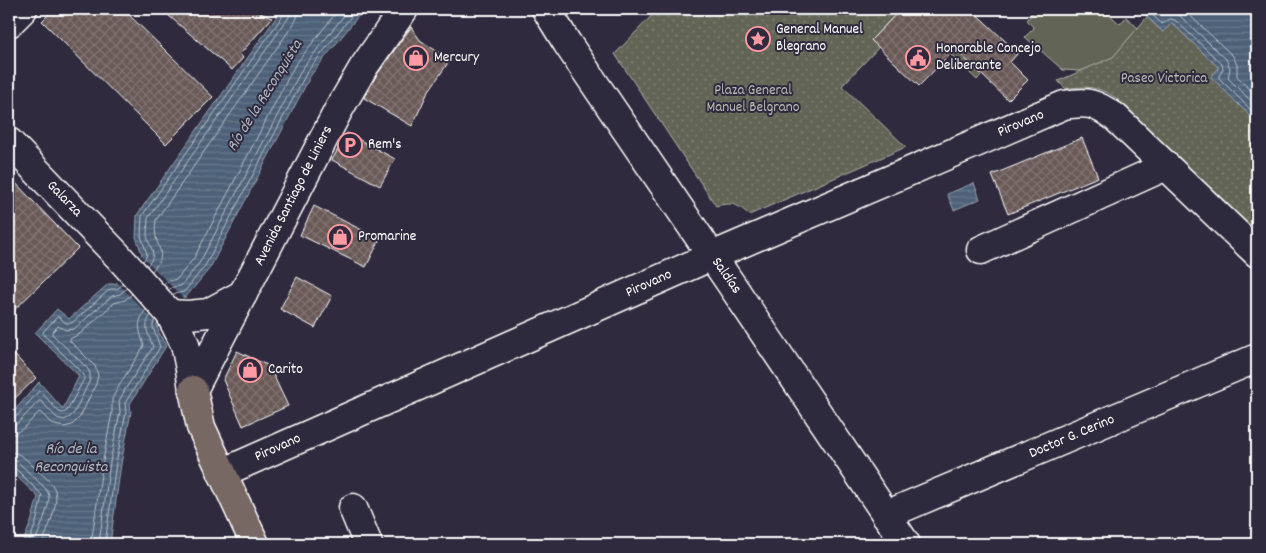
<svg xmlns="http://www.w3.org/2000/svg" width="1266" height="553" viewBox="0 0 1266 553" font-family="Dekko,sans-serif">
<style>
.green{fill:#626557;stroke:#b0b2ab}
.park{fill:url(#park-dots);stroke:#b0b2ab}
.water{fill:url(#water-rules);stroke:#94a0ae}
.pier{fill:#2f2a3d}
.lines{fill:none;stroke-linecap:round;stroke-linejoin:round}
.shore{stroke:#b8c0c9;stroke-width:1}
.building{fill:url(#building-cross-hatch);stroke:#fff}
.minor-casing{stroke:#fff;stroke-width:31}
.major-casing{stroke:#fff;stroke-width:31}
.minor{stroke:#2f2a3d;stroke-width:28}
.major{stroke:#776864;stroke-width:28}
.labels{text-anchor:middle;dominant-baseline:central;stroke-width:4;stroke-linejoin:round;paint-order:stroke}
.poi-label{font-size:15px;fill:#fff;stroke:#2f2a3d;text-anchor:start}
.park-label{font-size:15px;fill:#b8bab3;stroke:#2f2a3d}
.street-label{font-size:15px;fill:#fff;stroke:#2f2a3d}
.water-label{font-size:16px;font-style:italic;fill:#afb8c2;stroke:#2f2a3d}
</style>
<defs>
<pattern id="park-dots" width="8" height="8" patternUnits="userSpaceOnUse" patternTransform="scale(1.25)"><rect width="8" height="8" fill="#626557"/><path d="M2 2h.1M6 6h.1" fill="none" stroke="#7a7c70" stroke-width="1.8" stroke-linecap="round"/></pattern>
<pattern id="water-rules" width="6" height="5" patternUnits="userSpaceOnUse" patternTransform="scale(1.25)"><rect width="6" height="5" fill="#4d6178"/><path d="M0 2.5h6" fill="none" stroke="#68798c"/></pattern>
<pattern id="building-cross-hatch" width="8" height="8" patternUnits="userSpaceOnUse" patternTransform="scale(1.25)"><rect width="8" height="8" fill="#695a58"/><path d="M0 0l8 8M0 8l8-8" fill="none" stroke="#807371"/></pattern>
</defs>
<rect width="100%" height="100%" fill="#2f2a3d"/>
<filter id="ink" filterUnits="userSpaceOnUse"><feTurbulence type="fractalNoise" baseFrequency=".02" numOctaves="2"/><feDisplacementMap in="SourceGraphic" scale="10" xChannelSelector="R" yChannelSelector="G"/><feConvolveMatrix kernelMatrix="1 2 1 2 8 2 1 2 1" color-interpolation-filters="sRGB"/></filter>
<g filter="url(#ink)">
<g class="green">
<path d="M1031,9H1103L1120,24L1126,17L1157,45L1089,71H1079L1063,70L1025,37L1034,28L1027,20L1031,15Z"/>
<path d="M955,49L982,74L977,80L950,54Z"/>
</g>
<g class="park">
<path d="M658,9H901L872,39L879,47L842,86L906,147L749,215C738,204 732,202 716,206L615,54Z"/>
<path d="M1147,17L1163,32L1172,23L1219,68L1211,77L1257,123V234L1117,99C1101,87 1085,85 1066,89L1058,81L1113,57Z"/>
</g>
<g class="water">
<path d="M282,9H364L311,75L210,268L186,297L176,298L157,325L159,333L166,346L130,404L131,412L121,464L110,544H22L31,522L38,497L9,469V417L39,382L63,409L79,376L35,333L57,309L69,319L108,284H115L142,254L136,237L137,215Z"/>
<path d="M1139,9H1257V123L1211,77L1219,68L1172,23L1163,32Z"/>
<path d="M974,183L980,199L954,210L947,194Z"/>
</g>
<path class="pier" d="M139,253L185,300L177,301L165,318L158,325L115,280L139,254Z"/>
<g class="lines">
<g class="shore">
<path d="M1146,9L1162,24L1164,23L1170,19L1175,20L1222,64L1223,69L1219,76V78L1257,116"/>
<path d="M1155,9L1162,15L1171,12L1179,15L1226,59L1230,68L1228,78L1257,107"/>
<path d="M1183,9L1233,56L1237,65V76L1257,97"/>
<path d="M143,261L146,257L147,254L141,236L142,216L284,14L285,9"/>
<path d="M147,266C159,252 149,249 147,235C147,230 148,223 148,218L289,17L292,9"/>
<path d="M152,271C166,255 160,254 156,237C155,232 155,226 156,220L295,22L298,15L299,9"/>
<path d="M163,284L169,281L177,279L194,258L295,65L339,9"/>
<path d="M168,290L173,287L181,286L200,262L302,69L349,9"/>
<path d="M173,294L184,292L205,266L307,72L357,9"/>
<path d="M9,420L15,418L39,391L41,392L59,412L63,413L67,411L84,379V375L44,335L43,332L57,317H59L66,323H72L110,289H117L123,284"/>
<path d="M9,426H14L18,423L39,401H41L57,418L64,420L70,417L74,413L90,380V373L87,368L52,334V332L58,326L66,330L74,329L112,296L120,294L127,288"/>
<path d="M9,434C24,433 29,421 39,412L41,413L50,422L55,425L64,427L72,425L80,417L96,384L98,375L95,366L70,341V339L81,333L114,303L125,300L132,294"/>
<path d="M9,452C20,452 27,460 35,468C41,474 50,480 54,488C61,501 47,531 42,544"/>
<path d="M9,459L14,460L18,462L45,488C47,491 48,492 49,496C50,506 38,534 34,544"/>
<path d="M9,466L14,467L42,495L36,523L28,544"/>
<path d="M91,544L103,461L112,412V399L120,384L144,346C140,330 135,325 146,309"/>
<path d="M99,544L110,462L120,412L119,401L126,388L153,347C149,334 142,328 151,315"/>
<path d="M105,544L116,463L126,412L125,403L160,347L153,327V324L155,320"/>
</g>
</g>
<g class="building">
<path d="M54,9H123L213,97L166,144L42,21Z"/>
<path d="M161,9H251L272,18L240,54L243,58L232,70Z"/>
<path d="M901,9H971L1018,53L1010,62L1028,80L1008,100L955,49L919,86L871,40Z"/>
<path d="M411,27L420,40L450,60L428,92L412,126L364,98L376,76Z"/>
<path d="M347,133L395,159L380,186L332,160Z"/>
<path d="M1082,138L1098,177L1008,214L992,175Z"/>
<path d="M9,176L78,248L9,315Z"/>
<path d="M314,206L380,239L366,267L300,235Z"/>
<path d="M297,277L332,296L315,328L280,309Z"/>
<path d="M9,349L36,378L9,404Z"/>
<path d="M237,351L269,366L288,406L243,426L223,380Z"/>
</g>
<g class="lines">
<defs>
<g id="minor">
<path d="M546,9L567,43L731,284L906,544"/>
<path d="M9,23L23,9"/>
<path d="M9,142L118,256L170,314L185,344L190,369L193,390"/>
<path d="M981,250L1166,166"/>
<path d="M170,314L188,315L208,313L243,294"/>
<path d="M193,390L338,111L363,68L404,9"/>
<path d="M222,473L712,256L1064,105C1088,101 1095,103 1115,117L1257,253"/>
<path d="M353,508L368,544"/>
<path d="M886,515L1257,358"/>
</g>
<path id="major" d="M193,390L201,427L255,544"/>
</defs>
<use href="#minor" class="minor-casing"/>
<use href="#major" class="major-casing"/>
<use href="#minor" class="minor"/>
<use href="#major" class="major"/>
</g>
</g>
<defs>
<symbol id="sight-ring" viewBox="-11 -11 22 22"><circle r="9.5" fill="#2f2a3d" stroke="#ff9aa2" stroke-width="1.5"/><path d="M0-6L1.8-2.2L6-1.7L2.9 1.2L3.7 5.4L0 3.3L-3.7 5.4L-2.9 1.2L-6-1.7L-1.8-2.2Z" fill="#ff9aa2"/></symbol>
<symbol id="shop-ring" viewBox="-11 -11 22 22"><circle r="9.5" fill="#2f2a3d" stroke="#ff9aa2" stroke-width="1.5"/><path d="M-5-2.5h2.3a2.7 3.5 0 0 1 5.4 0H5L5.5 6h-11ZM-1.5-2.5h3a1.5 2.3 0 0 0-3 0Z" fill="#ff9aa2"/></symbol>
<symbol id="civic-ring" viewBox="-11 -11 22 22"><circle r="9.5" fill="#2f2a3d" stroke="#ff9aa2" stroke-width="1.5"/><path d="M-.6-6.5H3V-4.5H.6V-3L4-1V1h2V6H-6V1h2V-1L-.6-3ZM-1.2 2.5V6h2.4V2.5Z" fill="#ff9aa2"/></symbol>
<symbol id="parking-ring" viewBox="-11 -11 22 22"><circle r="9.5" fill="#2f2a3d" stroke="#ff9aa2" stroke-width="1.5"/><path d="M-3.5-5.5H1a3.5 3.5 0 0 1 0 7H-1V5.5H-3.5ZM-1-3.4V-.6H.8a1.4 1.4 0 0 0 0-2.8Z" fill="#ff9aa2"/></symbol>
</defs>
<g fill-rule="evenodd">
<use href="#sight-ring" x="744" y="25" width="28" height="28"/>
<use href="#shop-ring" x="402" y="44" width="28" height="28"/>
<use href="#civic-ring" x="904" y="44" width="28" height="28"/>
<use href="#parking-ring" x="336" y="131" width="28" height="28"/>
<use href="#shop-ring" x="326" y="223" width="28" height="28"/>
<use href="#shop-ring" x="236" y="356" width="28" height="28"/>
</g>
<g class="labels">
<g class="poi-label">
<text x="776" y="30">General Manuel<tspan x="776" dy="17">Blegrano</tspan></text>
<text x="936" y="49">Honorable Concejo<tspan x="936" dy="17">Deliberante</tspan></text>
<text x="434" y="58">Mercury</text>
<text x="368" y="145">Rem's</text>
<text x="358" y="237">Promarine</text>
<text x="268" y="370">Carito</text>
</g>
<g class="park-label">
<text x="1164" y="79">Paseo Victorica</text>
<text x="753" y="91">Plaza General<tspan x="753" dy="17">Manuel Belgrano</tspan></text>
</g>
<g class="street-label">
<text transform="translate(1021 124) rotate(-23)">Pirovano</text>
<text transform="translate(294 196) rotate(-63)">Avenida Santiago de Liniers</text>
<text transform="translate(64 199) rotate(46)">Galarza</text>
<text transform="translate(726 276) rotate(55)">Saldías</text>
<text transform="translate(649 284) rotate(-24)">Pirovano</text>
<text transform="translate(1072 437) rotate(-23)">Doctor G. Cerino</text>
<text transform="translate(278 448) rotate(-24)">Pirovano</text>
</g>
<g class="water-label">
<text transform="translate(265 96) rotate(-58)">Río de la Reconquista</text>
<text x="71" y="449">Río de la<tspan x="71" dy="18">Reconquista</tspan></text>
</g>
</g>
<rect width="1266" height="553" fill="none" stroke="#2f2a3d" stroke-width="30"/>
<rect x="15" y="15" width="1236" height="523" fill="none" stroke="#fff" stroke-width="2" filter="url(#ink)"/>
</svg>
